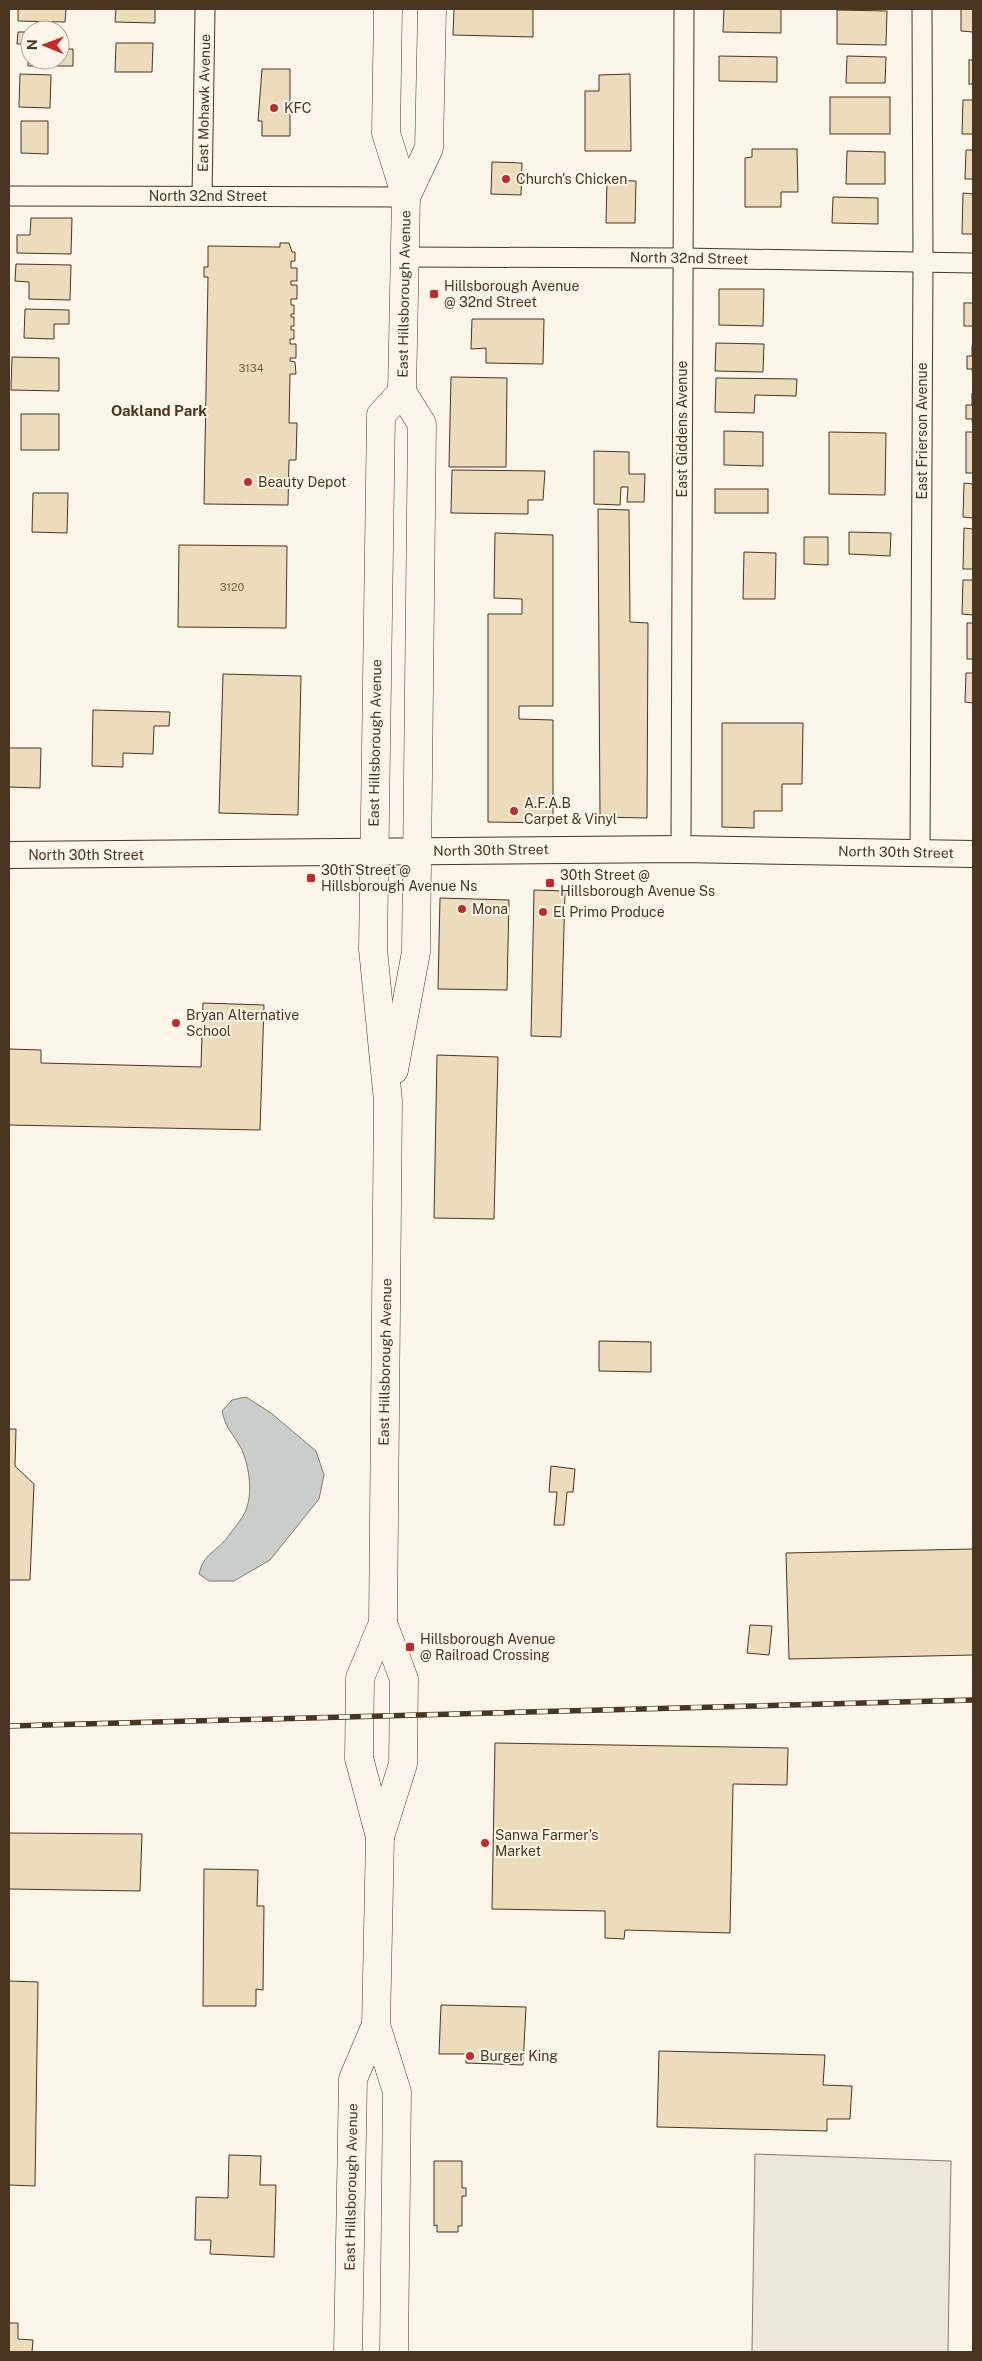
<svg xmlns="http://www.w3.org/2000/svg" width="982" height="2361" viewBox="0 0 982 2361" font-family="'Public Sans',sans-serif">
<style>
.parking{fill:#ede7d9;stroke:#887966}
.water{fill:#c9cecd;stroke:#887966}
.building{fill:#ecdcbc;stroke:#4a3520}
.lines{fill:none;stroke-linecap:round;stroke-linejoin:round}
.street-casing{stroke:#4a3520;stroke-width:21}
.secondary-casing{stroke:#4a3520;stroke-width:28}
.primary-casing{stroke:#4a3520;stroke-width:29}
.street{stroke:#fbf6e9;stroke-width:19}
.secondary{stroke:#fbf6e9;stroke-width:26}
.primary{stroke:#fbf6e9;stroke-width:28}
.rail-casing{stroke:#4a3520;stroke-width:5.5}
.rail{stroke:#fbf6e9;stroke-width:4;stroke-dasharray:11;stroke-linecap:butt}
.poi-dot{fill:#c62828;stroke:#fbf6e9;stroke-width:2}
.labels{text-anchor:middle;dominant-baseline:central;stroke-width:4;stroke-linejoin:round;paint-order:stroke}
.number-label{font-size:11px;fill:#725f47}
.street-label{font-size:14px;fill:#4a3520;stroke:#fbf6e9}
.poi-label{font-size:14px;fill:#4a3520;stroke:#fbf6e9;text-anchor:start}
.neighbourhood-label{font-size:15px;font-weight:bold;fill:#4a3520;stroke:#fbf6e9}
</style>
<rect width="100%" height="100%" fill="#fbf6e9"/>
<path class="parking" d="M755,2154L951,2161L948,2352H752Z"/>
<path class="water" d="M246,1397L271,1413L316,1451L324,1475L319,1499L270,1560L234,1581H209L199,1574C204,1553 215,1553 227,1538C232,1531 238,1524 243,1516C254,1498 250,1467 241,1448C233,1433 226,1430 222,1411L232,1400Z"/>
<g class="building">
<path d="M18,9H66L65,22L18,21Z"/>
<path d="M116,9H155V23L115,22Z"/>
<path d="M454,9H533V37L453,35Z"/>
<path d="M724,9H781V33L723,32Z"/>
<path d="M961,9H973V32L961,31Z"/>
<path d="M837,10L887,11L886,45L837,44Z"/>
<path d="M18,32H30V60H60V49H73V66H28V44H17Z"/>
<path d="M116,43H153L152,72H115Z"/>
<path d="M719,56L777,57V82L719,81Z"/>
<path d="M847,56L886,57L885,83H846Z"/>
<rect x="969" y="60" width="4" height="24"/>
<path d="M262,69H290V136H262V121H258Z"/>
<path d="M20,74L51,75L50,108L19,107Z"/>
<path d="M630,74L631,151H585V91H599V75Z"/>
<rect x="830" y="97" width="60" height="37"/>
<path d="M963,100H973V134H962Z"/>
<path d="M21,121H48V154L21,153Z"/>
<path d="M752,149H797L798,192H781V207H745V158L752,157Z"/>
<path d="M966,150H973V179H965Z"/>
<path d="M847,151L885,152V184H846Z"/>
<path d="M492,162L522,163L521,195L491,194Z"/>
<path d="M607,180L636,181L635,223H606Z"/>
<path d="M963,193L973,194V234H962Z"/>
<path d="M833,197L878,198V224L832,223Z"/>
<path d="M31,218H72L71,254L17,253V235H30Z"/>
<path d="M280,243H289L292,252H295V261H291V268H297V281H291V285H297V299H291V305H294V314H291V317H294V326H291V330H294V339H290V344H296V358H290V361L295,362L296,374H290L289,423H297L296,460H289L288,505L204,504L208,277H204V267H208V246L280,247Z"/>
<path d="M16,264L71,265L70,300L29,299V282L15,281Z"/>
<path d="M719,289H764L763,326L719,325Z"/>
<rect x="964" y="303" width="9" height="23"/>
<path d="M25,309L69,310V324H54V339L24,338Z"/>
<path d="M472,319H544L543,364L486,363V348L471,349Z"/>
<path d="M716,343L764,344L763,372L715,371Z"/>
<path d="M972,346H973V378L972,369H967V356H972Z"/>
<path d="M12,357L59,358V391L11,390Z"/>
<path d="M451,377L507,378L506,467H449Z"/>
<path d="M716,378L797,379L796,396L755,395L754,413L715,412Z"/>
<path d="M972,393H973V428L972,419H966V405H972Z"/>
<rect x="21" y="414" width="38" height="36"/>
<path d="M724,431L763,432V466L724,465Z"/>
<path d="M829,432L886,433L885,495L829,494Z"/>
<rect x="966" y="432" width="7" height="41"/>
<path d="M594,451L629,452V474H645L644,502H627L628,487H621L620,505L594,504Z"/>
<path d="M452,470L545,471L543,500H528V514L451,513Z"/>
<path d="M964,483L973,484V518L963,517Z"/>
<rect x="715" y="489" width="53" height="24"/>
<path d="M33,493H68L67,533L32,532Z"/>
<path d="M598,509L629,510L630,622L648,623L647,818L600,817Z"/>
<path d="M964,528L973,529V569H963Z"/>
<path d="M849,532L891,533L890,556L849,554Z"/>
<path d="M495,533L553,535V706H519V719L553,720V823L488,822V614H522V599L494,598Z"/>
<path d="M804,537H828V565L804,564Z"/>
<path d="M179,545L287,546L286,628L178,627Z"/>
<path d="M744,552L776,553L775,599H743Z"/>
<path d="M963,580H973V615L962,614Z"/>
<rect x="967" y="623" width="6" height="36"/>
<path d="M966,673H973V703L965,702Z"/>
<path d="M223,674L301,676L298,815L219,813Z"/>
<path d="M93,710L170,712L169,726H154L153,754L123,753V767L92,766Z"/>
<path d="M722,723H803L802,784H782V811H754V828L722,827Z"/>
<path d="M9,748H41L40,788L9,787Z"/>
<path d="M534,890L565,891L561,1037L531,1036Z"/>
<path d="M440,898L509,900L507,990L438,989Z"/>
<path d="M203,1003L264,1005L260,1130L9,1125V1049L41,1050V1063L201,1067Z"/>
<path d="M437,1055L498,1057L494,1219L434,1218Z"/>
<path d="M599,1341L651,1342V1372L599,1371Z"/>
<path d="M9,1429H16L15,1466L34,1484L30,1580H9Z"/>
<path d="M551,1466L575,1469L573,1492H567L564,1525H554L557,1492H549Z"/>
<path d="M973,1549V1655L789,1659L786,1553Z"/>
<path d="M750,1625L772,1626L769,1655L747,1653Z"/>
<path d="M495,1743L788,1748L787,1785L733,1784L730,1933L625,1930L624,1939L605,1938V1911L492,1909Z"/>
<path d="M9,1833L142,1834L140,1891L9,1889Z"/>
<path d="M204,1869L258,1870L257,1906H264L263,1990L256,1989V2006H203Z"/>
<path d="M9,1981L38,1982L35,2186L9,2185Z"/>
<path d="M441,2005L526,2007L523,2065L466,2063V2054H439Z"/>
<path d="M659,2051L825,2055L823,2085L852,2086L850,2119H827V2131L657,2127Z"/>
<path d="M229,2155L261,2156L260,2185H276L274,2257L210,2254L211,2240H195L196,2197L228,2198Z"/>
<path d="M434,2161H462V2188H466V2196H462V2226H458V2232H437V2225L434,2226Z"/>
<path d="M9,2323H18V2339L33,2340L32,2352H9Z"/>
</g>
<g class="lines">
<defs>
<g id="street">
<path d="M9,196L406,197"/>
<path d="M202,196L205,9"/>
<path d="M405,257L683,258L973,263"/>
<path d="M681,849L684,9"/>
<path d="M920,853L923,262L922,9"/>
</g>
<path id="secondary" d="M9,855L681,849L973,854"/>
<g id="primary">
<path d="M388,9L386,133L406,197L402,392L422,424L416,952L394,1070"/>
<path d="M406,197L429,148L432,9"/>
<path d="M380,1837L403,1764L404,1679L383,1623"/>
<path d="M348,2352L353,2079L376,2025"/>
<path d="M394,2352L397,2092L376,2025L380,1837L359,1758L360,1678L383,1623L388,1101L373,949L381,415L402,392"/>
</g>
</defs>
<use href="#street" class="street-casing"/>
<use href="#secondary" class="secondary-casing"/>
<use href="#primary" class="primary-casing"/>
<use href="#street" class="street"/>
<use href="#secondary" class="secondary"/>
<use href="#primary" class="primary"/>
<defs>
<path id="rail" d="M9,1726L973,1700"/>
</defs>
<use href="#rail" class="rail-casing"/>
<use href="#rail" class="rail"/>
</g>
<g class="poi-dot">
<circle cx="274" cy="108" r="5"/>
<circle cx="506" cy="179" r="5"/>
<rect x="429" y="289" width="10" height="10" rx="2.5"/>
<circle cx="248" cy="482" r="5"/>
<circle cx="514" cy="811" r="5"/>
<rect x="306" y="873" width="10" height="10" rx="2.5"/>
<rect x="545" y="878" width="10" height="10" rx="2.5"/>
<circle cx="462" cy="909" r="5"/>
<circle cx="543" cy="912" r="5"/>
<circle cx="176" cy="1023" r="5"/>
<rect x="405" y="1642" width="10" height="10" rx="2.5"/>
<circle cx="485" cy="1843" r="5"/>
<circle cx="470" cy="2056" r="5"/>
</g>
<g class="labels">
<g class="number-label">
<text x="251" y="368">3134</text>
<text x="232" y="587">3120</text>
</g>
<g class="street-label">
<text transform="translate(204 103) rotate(-89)">East Mohawk Avenue</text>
<text x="208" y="196">North 32nd Street</text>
<text transform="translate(689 258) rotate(1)">North 32nd Street</text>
<text transform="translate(404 294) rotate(-89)">East Hillsborough Avenue</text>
<text transform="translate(682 429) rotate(-90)">East Giddens Avenue</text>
<text transform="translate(922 431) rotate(-90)">East Frierson Avenue</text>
<text transform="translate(375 743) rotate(-89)">East Hillsborough Avenue</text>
<text transform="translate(491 850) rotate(-1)">North 30th Street</text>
<text transform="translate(896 852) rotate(1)">North 30th Street</text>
<text x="86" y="855">North 30th Street</text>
<text transform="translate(385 1362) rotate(-89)">East Hillsborough Avenue</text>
<text transform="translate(351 2187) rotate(-89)">East Hillsborough Avenue</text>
</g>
<g class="poi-label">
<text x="284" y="108">KFC</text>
<text x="516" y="179">Church's Chicken</text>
<text x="444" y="286">Hillsborough Avenue<tspan x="444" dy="16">@ 32nd Street</tspan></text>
<text x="258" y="482">Beauty Depot</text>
<text x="524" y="803">A.F.A.B<tspan x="524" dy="16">Carpet &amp; Vinyl</tspan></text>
<text x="321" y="870">30th Street @<tspan x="321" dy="16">Hillsborough Avenue Ns</tspan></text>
<text x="560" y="875">30th Street @<tspan x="560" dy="16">Hillsborough Avenue Ss</tspan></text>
<text x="472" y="909">Mona</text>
<text x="553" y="912">El Primo Produce</text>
<text x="186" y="1015">Bryan Alternative<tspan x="186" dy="16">School</tspan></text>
<text x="420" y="1639">Hillsborough Avenue<tspan x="420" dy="16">@ Railroad Crossing</tspan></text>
<text x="495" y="1835">Sanwa Farmer's<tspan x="495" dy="16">Market</tspan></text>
<text x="480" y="2056">Burger King</text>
</g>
<g class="neighbourhood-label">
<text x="159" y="410">Oakland Park</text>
</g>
</g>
<rect width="982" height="2361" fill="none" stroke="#4a3520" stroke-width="20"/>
<g transform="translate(45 45) rotate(271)"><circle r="24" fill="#fbf6e9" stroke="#b4a999"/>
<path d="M0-4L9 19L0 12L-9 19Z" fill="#c62828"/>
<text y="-8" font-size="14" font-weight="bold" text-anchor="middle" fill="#4a3520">N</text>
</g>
</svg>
